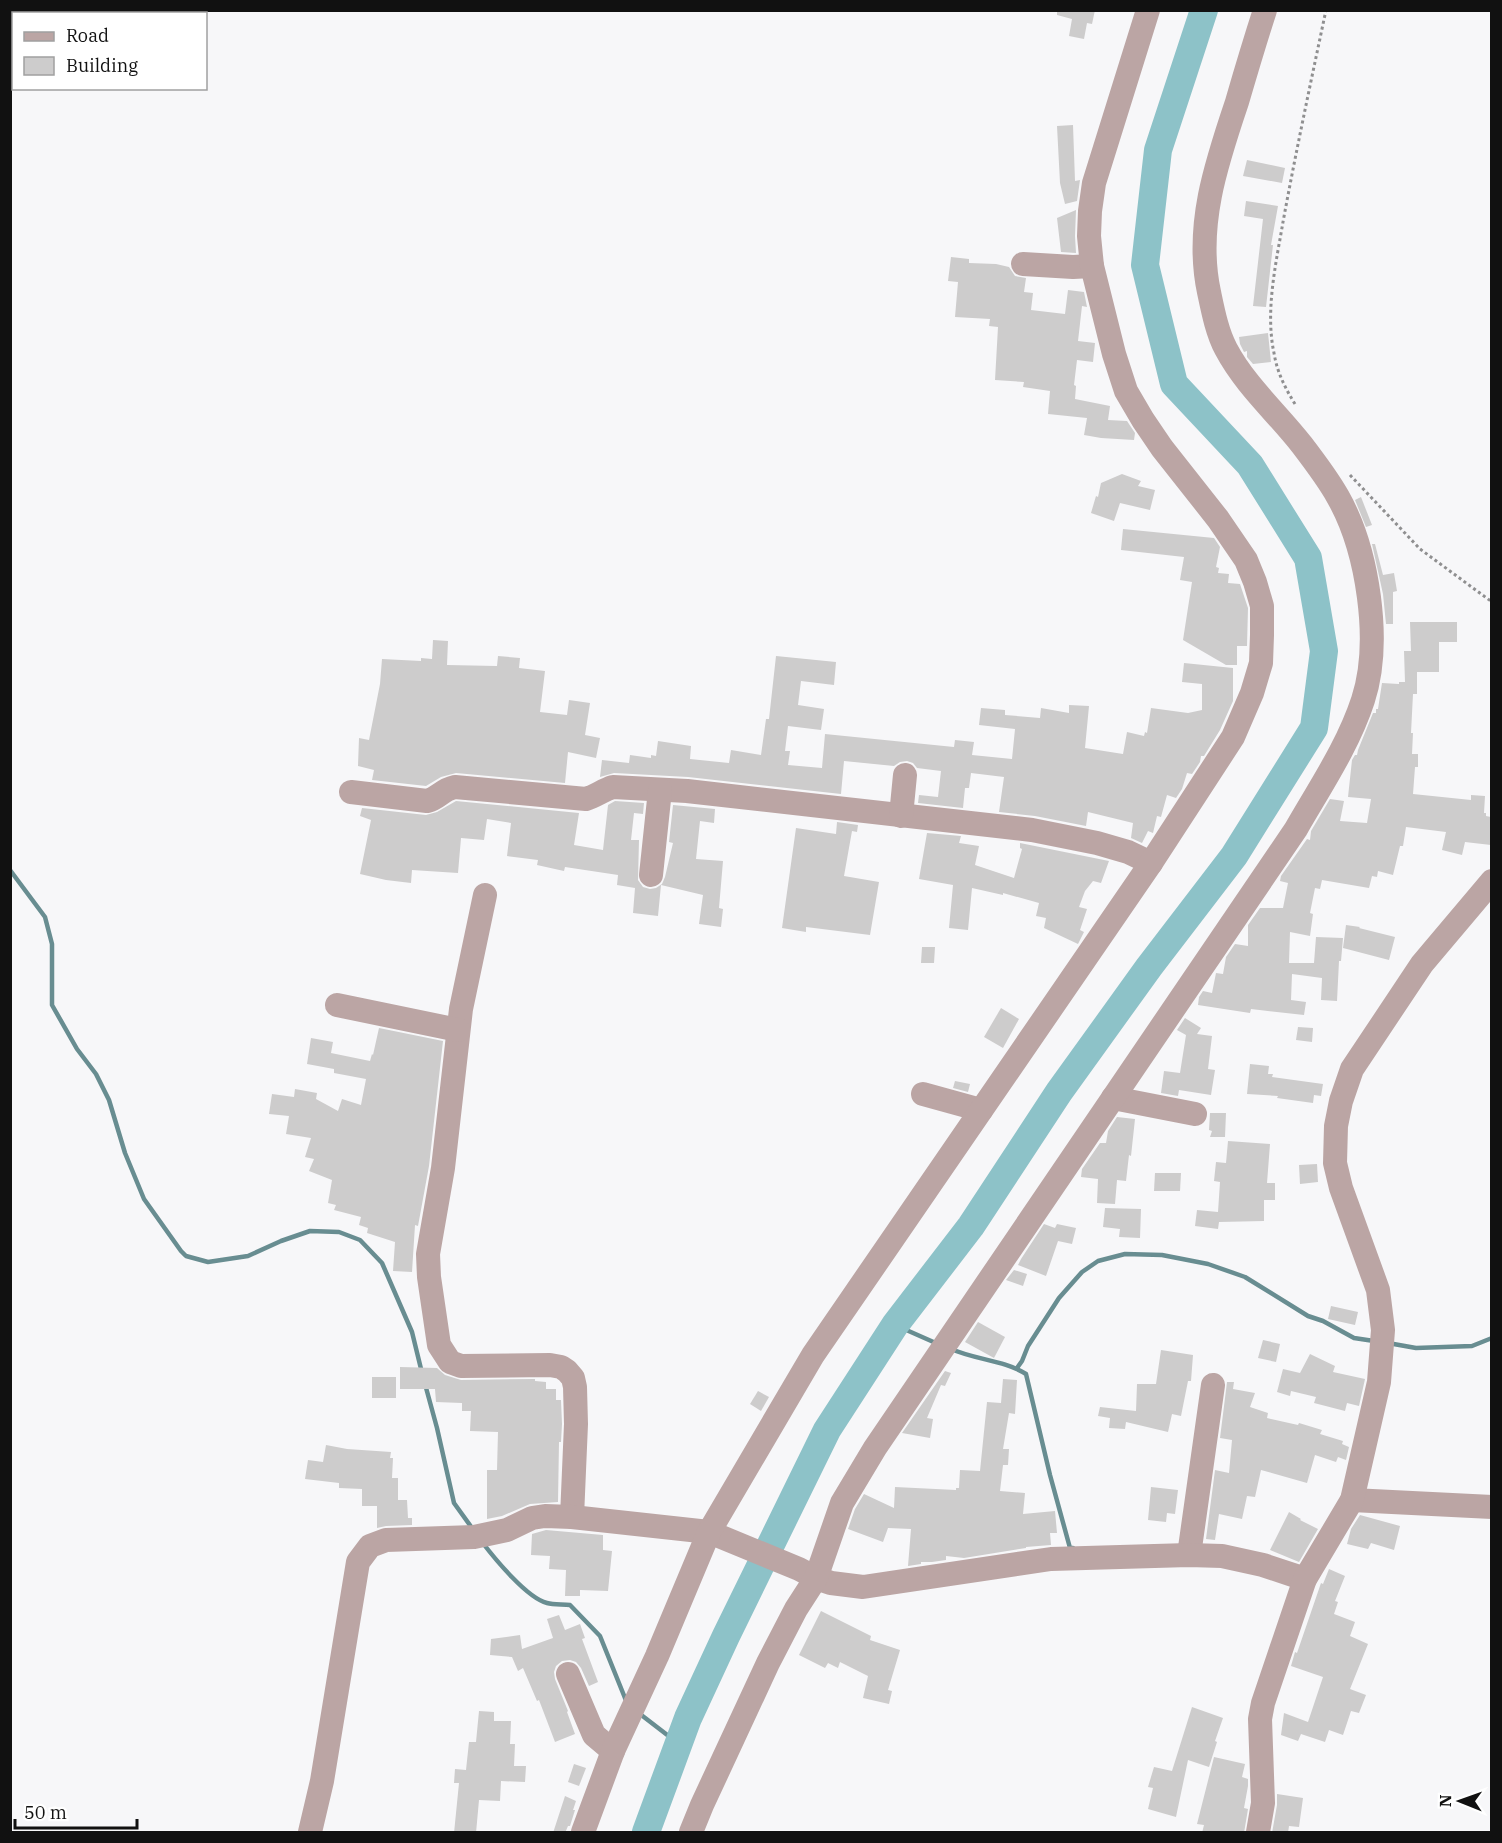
<svg xmlns="http://www.w3.org/2000/svg" width="1502" height="1843" viewBox="0 0 1502 1843" font-family="'IBM Plex Serif',serif">
<style>
.lines{fill:none;stroke-linecap:round;stroke-linejoin:round}
.stream{stroke:#688d91;stroke-width:4.5}
.river{stroke:#8dc2c8;stroke-width:28}
.building{fill:#cdcccc}
.path{stroke:#8f8f90;stroke-width:3;stroke-dasharray:3 3;stroke-linecap:butt}
.minor{stroke:#bba5a4;stroke-width:24}
</style>
<rect width="100%" height="100%" fill="#f7f7f9"/>
<g class="lines">
<g class="stream">
<path d="M10,870L45,917L52,944V1005L77,1049L96,1074L109,1100L125,1153L144,1199L181,1251L186,1256L208,1262L248,1256L281,1241L310,1231L339,1232L360,1240L382,1263L412,1332L422,1373"/>
<path d="M895,1325L938,1344"/>
<path d="M1388,1343L1416,1348L1472,1346L1492,1338"/>
<path d="M951,1349C976,1360 1004,1360 1026,1374L1050,1475L1070,1548H1073"/>
<path d="M1017,1368L1022,1361L1028,1346L1059,1298L1082,1272L1098,1261L1125,1254L1162,1255L1208,1264L1245,1277L1308,1316L1323,1321L1354,1338L1374,1341"/>
<path d="M425,1384L437,1428L454,1503L472,1528"/>
<path d="M482,1542C495,1559 527,1598 547,1603C554,1605 563,1604 570,1605L600,1636L627,1703"/>
<path d="M640,1714L679,1744"/>
</g>
<path class="river" d="M646,1832L688,1718L726,1636L827,1430L895,1325L971,1226L1059,1092L1149,967L1234,856L1314,728L1324,651L1308,558L1250,465L1174,384L1145,265L1158,150L1204,10"/>
</g>
<g class="building">
<path d="M1057,10H1095L1092,24L1087,23L1084,39L1069,36L1072,19L1057,15Z"/>
<path d="M1073,125L1075,181L1080,180L1077,201L1065,204L1060,183L1057,126Z"/>
<path d="M1247,160L1285,168L1282,183L1243,176Z"/>
<path d="M1246,201L1278,206L1271,245H1273L1266,307L1253,306L1263,219L1244,216Z"/>
<path d="M1076,210L1075,236L1076,253L1061,252L1057,218Z"/>
<path d="M951,257L969,259V263L996,264L1009,267L1015,276L1026,278L1024,292L1033,293L1031,310L1065,314L1068,290L1084,292L1087,307L1082,306L1078,341L1095,343L1093,362L1077,360L1074,385L1076,386L1075,399L1110,406L1108,420L1127,421L1135,433L1134,440L1101,438L1084,435L1087,418L1048,414L1050,391L1023,387L1024,382L995,380L998,327L989,326L990,319L955,317L958,282L948,281Z"/>
<path d="M1268,333L1271,362L1253,364L1247,357V351L1244,352L1240,344L1239,337Z"/>
<path d="M1122,474L1141,481L1138,486L1155,490L1150,510L1120,503L1114,521L1091,513L1096,496L1098,497L1101,483Z"/>
<path d="M1361,497L1372,525L1366,527L1355,500Z"/>
<path d="M1123,529L1214,538L1220,547L1216,567L1219,568L1218,573L1229,574L1228,583L1240,584L1248,608L1247,646H1237V665H1226L1183,640L1192,582L1180,580L1184,557L1121,550Z"/>
<path d="M1372,544H1375L1383,575L1394,573L1397,591L1393,592V624H1386L1383,594Z"/>
<path d="M1410,622H1457V642H1439V672H1417V694H1413L1411,733H1413L1412,754H1418V767H1415L1413,794L1471,800V795L1485,796L1484,813H1486V816L1491,817V845L1465,842L1462,855L1442,850L1446,832L1406,827L1403,846H1400L1393,875L1378,871L1377,877L1372,876L1369,888L1322,880L1320,889L1315,888L1310,913L1313,914L1310,936L1290,932L1289,963H1314L1316,937L1343,938L1341,961H1339L1337,1001L1321,1000L1322,978L1292,974L1291,1000L1306,1002L1304,1015L1251,1009L1250,1013L1198,1005L1199,997L1203,991L1212,993L1216,973L1223,974L1226,957L1235,944L1248,946V925L1260,908H1283L1288,883L1280,881L1281,876L1307,839L1310,840L1311,831L1330,799L1344,801L1340,821L1367,823L1371,799L1348,797L1352,760L1355,755H1357L1358,750L1373,713H1376V709H1378L1382,683L1399,684V682H1405L1404,651H1411Z"/>
<path d="M433,640L448,641L447,665L497,666L498,656L520,658L519,668L545,671L540,712L567,715L569,700L590,703L585,735L600,738L596,758L568,752L565,783L456,773L441,777L426,786L372,780L374,770L358,766L359,738L369,740L380,684L382,659L421,661V658L432,659Z"/>
<path d="M776,656L836,662L834,685L801,681L798,705L824,709L821,730L788,726L785,751H790L788,765L822,768L825,734L954,747L955,740L974,742L972,755L1012,759L1015,729L979,725L981,708L1005,710V715L1040,718L1041,708L1069,713V705L1089,706L1085,748L1123,754L1127,732L1144,736L1145,732L1147,733L1151,708L1188,713L1202,710V684L1182,682L1184,663L1233,668V701L1220,730L1204,756H1201L1200,762L1192,774L1187,773L1182,789L1176,798L1167,795L1161,817L1157,816L1153,833L1148,831L1142,843L1131,838L1133,823L1088,812L1086,826L1035,816L999,812L1004,777L971,773L969,788H965L963,808L918,803L919,795L938,797L941,771L917,768L913,763L907,761L900,762L894,766L844,761L841,794L688,777L614,773L600,777L602,760L629,763L630,755L651,758V755L656,756L658,741L691,746L690,759L729,763L731,750L761,755L766,719H769Z"/>
<path d="M456,801L579,813L574,845L603,850L608,805L615,801L644,803L643,814L634,813L631,840H639L638,880L643,887L650,889L656,888L662,884L665,877L673,843L669,842L673,805L715,809L714,823L700,821L696,859L723,861L719,908L723,909L721,927L699,924L703,895L661,885L658,916L633,913L635,888L617,885L618,875L565,867L564,871L537,865L538,860L507,856L511,823L487,819L484,840L461,838L458,873L412,870L411,883L386,880L360,874L371,820L360,816L362,808L426,815L437,812Z"/>
<path d="M837,822L858,825L857,832L852,831L844,876L879,882L870,935L806,927V932L782,928L796,828L836,834Z"/>
<path d="M927,833L961,836L959,843L979,846L975,865L1014,878L1022,849L1020,848V843L1109,861L1101,883L1093,881L1085,891L1079,907L1087,909L1080,930L1084,932L1078,944L1044,928L1046,918L1036,916L1039,903L1003,893V895L972,888L968,930L949,928L953,885L919,879Z"/>
<path d="M1346,925L1360,927L1359,928L1395,937L1389,960L1343,948Z"/>
<path d="M922,947H935L934,963H921Z"/>
<path d="M1001,1008L1019,1019L1003,1048L984,1037Z"/>
<path d="M1185,1018L1201,1028L1197,1034L1212,1036L1208,1069L1215,1070L1211,1095L1179,1090L1178,1096L1161,1093L1164,1071L1180,1073L1186,1035L1177,1030Z"/>
<path d="M1298,1027L1313,1028L1312,1042L1296,1040Z"/>
<path d="M379,1028L443,1041L429,1166L418,1226L415,1225L412,1272L393,1271L395,1242L367,1233L368,1228L359,1225L361,1217L334,1210L336,1205L328,1203L332,1180L309,1171L314,1159L305,1157L311,1138L286,1134L289,1116L269,1114L272,1094L294,1097L295,1089L317,1093L316,1099L338,1111L342,1099L361,1105L366,1079L334,1073V1069L307,1064L311,1038L333,1042L331,1053L370,1061L372,1054L373,1055Z"/>
<path d="M1250,1064L1269,1066L1268,1074H1273L1272,1077L1323,1084L1321,1096L1314,1095L1313,1103L1277,1098L1278,1096L1247,1094Z"/>
<path d="M955,1081L970,1084L968,1092L953,1088Z"/>
<path d="M1210,1113H1226L1225,1137H1210L1212,1131L1209,1130Z"/>
<path d="M1117,1117L1135,1119L1131,1156L1129,1155L1126,1181L1117,1180L1115,1204L1097,1203L1098,1179L1081,1177L1082,1169L1100,1143H1106L1108,1131Z"/>
<path d="M1228,1141L1270,1144L1267,1183H1275V1200H1264V1221L1219,1222L1218,1229L1195,1226L1197,1210L1218,1212L1220,1182L1214,1181L1216,1162L1226,1163Z"/>
<path d="M1317,1164L1318,1182L1300,1184L1299,1165Z"/>
<path d="M1155,1173H1181L1180,1191H1154Z"/>
<path d="M1105,1208L1141,1209L1140,1238L1119,1237L1120,1229L1103,1227Z"/>
<path d="M1044,1224L1055,1228L1057,1224L1076,1228L1072,1244L1058,1241L1046,1276L1018,1265L1021,1259Z"/>
<path d="M1014,1270L1027,1274L1023,1286L1006,1280Z"/>
<path d="M1331,1306L1358,1312L1355,1325L1328,1319Z"/>
<path d="M978,1322L1005,1337L994,1358L965,1342Z"/>
<path d="M1263,1340L1280,1344L1276,1362L1258,1358Z"/>
<path d="M1161,1350L1193,1355L1191,1381H1188L1181,1416L1172,1414L1168,1432L1126,1422L1125,1429L1109,1428L1110,1418L1098,1416L1100,1407L1136,1411L1137,1384H1156Z"/>
<path d="M1310,1354L1335,1366L1333,1372L1365,1379L1359,1406L1347,1403L1345,1411L1314,1403L1316,1397L1291,1391L1290,1396L1277,1392L1283,1369L1300,1373Z"/>
<path d="M400,1367L437,1368L445,1375L461,1380L535,1379V1381L546,1382V1389H556V1400H561L562,1424L561,1442H559L558,1502L530,1504L502,1516L487,1519V1470H497L498,1432L470,1431L471,1411H462V1403L436,1402L435,1389H400Z"/>
<path d="M945,1371L951,1373L945,1386L941,1385L927,1418L933,1419L930,1438L902,1433Z"/>
<rect x="372" y="1377" width="24" height="21"/>
<path d="M1003,1379L1017,1380L1015,1414L1009,1413L1003,1449H1009L1008,1465H1003L1000,1491L1025,1493L1023,1514L1055,1511L1057,1533H1050L1051,1545L1026,1547V1548L964,1558L946,1556V1560L932,1562H921V1564L908,1566L911,1529L888,1528L883,1542L848,1529L855,1509L864,1494L894,1508L895,1487L956,1490V1488H959L960,1470L980,1471L987,1402L1001,1403Z"/>
<path d="M1227,1382H1234L1233,1389L1255,1393L1250,1407L1268,1413L1267,1418L1298,1425L1299,1423L1322,1430L1320,1434L1343,1441L1342,1444L1349,1447L1346,1460L1338,1457L1336,1462L1315,1455L1307,1483L1261,1470L1255,1497L1247,1496L1242,1519L1219,1514L1215,1540L1206,1539L1215,1470L1229,1473L1232,1440L1220,1438Z"/>
<path d="M758,1391L769,1397L761,1411L750,1404Z"/>
<path d="M326,1445L347,1449L391,1452L390,1458H393L392,1478H398V1500H407L408,1518H412V1525L386,1526L377,1528V1506H362V1489L339,1488V1483L305,1479L308,1460L323,1462Z"/>
<path d="M1151,1487L1178,1490L1175,1514L1167,1513L1166,1522L1148,1520Z"/>
<path d="M1289,1512L1301,1519L1300,1520L1318,1529L1299,1562L1270,1550Z"/>
<path d="M1360,1515L1400,1526L1394,1550L1371,1543L1368,1549L1347,1544L1351,1529Z"/>
<path d="M546,1530L603,1535V1550L612,1551L608,1591L580,1590V1596H565L566,1570L549,1569L550,1556L531,1555L532,1534Z"/>
<path d="M1329,1569L1345,1576L1335,1601L1338,1602L1334,1614L1355,1622L1350,1636L1368,1644L1350,1689L1366,1695L1359,1713L1351,1711L1343,1735L1329,1730L1325,1742L1301,1734L1298,1741L1281,1735L1284,1713L1308,1722L1323,1677L1291,1666L1295,1652L1297,1653L1321,1583L1323,1584Z"/>
<path d="M821,1611L871,1636L870,1640L900,1650L888,1690L892,1691L889,1704L863,1698L868,1676L840,1662L838,1668L828,1663L825,1668L799,1655Z"/>
<path d="M559,1615L565,1630L580,1624L585,1638L582,1639L598,1682L589,1686L581,1668L576,1662L570,1660L562,1661L556,1666L554,1672L555,1679L568,1711L567,1712L575,1734L555,1742L539,1700L537,1701L523,1668L518,1671L512,1657L490,1655L491,1639L520,1635L522,1649L553,1638L547,1619Z"/>
<path d="M1192,1707L1223,1718L1215,1741L1217,1742L1209,1767L1188,1760L1176,1817L1148,1809L1153,1788L1148,1787L1154,1767L1172,1771Z"/>
<path d="M479,1711L494,1712V1721H511L510,1744H515L514,1766H526L525,1782L501,1781L500,1801L479,1800L476,1833H454L459,1783H454L455,1769L466,1770L469,1742H476Z"/>
<path d="M1214,1757L1245,1764L1242,1777L1248,1779V1786L1244,1808L1248,1809L1244,1833H1202L1204,1825L1197,1824Z"/>
<path d="M574,1764L586,1768L579,1786L568,1782Z"/>
<path d="M1277,1794L1303,1798L1299,1827L1289,1826L1288,1833H1272L1277,1805Z"/>
<path d="M565,1796L576,1801L573,1810H575L570,1826H568L565,1833H553Z"/>
</g>
<g class="lines">
<g class="path">
<path d="M1295,404C1285,388 1277,372 1274,353C1265,311 1276,263 1283,222C1296,151 1311,81 1326,10"/>
<path d="M1350,475L1420,549L1492,602"/>
</g>
<g class="minor">
<path d="M1023,264L1073,267L1092,266"/>
<path d="M351,792L427,801C439,798 441,790 455,787L586,799C596,796 603,790 613,787L687,791L1032,830L1097,843L1128,852L1151,863"/>
<path d="M901,816L905,775"/>
<path d="M651,875L660,790"/>
<path d="M485,895L461,1009L443,1168L428,1254L429,1277L439,1345L450,1362L461,1366L550,1365L561,1367L567,1371L573,1378L575,1387L576,1424L572,1517"/>
<path d="M337,1005L458,1030"/>
<path d="M923,1094L981,1110"/>
<path d="M1113,1098L1195,1114"/>
<path d="M1352,1500L1492,1507"/>
<path d="M1189,1555L1213,1385"/>
<path d="M568,1674L594,1735L613,1751"/>
<path d="M310,1832L322,1781L358,1562L370,1546L386,1540L474,1537L507,1530L532,1518L545,1516L572,1517L709,1532L799,1569L816,1578L831,1583L863,1587L1051,1559L1189,1555L1222,1556L1263,1565L1305,1579"/>
<path d="M583,1832L613,1751L657,1656L709,1532L813,1355L1151,863L1233,737L1252,693L1261,663L1262,635V606L1255,582L1246,560L1218,519L1162,448L1143,420L1126,391L1114,354L1092,266L1089,236L1090,211L1094,183L1148,10"/>
<path d="M691,1832L702,1805L768,1663L796,1609L816,1578L842,1503L875,1448L1296,829C1320,787 1348,746 1363,700C1382,642 1368,550 1338,497C1328,479 1315,462 1302,445C1277,413 1245,385 1226,349C1217,332 1213,311 1209,292C1195,227 1216,164 1237,102C1246,71 1255,41 1265,10"/>
<path d="M1258,1832L1263,1803L1260,1719L1263,1703L1305,1579L1352,1500L1379,1382L1383,1330L1378,1290L1341,1188L1335,1163L1336,1126L1341,1101L1352,1069L1422,964L1492,881"/>
</g>
</g>
<rect width="1502" height="1843" fill="none" stroke="#111111" stroke-width="24"/>
<rect x="12" y="12" width="195" height="78" fill="#ffffff" stroke="#a0a0a0" stroke-width="1.5"/>
<rect x="24" y="32" width="30" height="9" fill="#bba5a4" stroke="#a0a0a0" stroke-width="1.5"/>
<text x="66" y="42" font-size="18" fill="#111111">Road</text>
<rect x="24" y="57" width="30" height="18" fill="#cdcccc" stroke="#a0a0a0" stroke-width="1.5"/>
<text x="66" y="72" font-size="18" fill="#111111">Building</text>
<g transform="translate(1460 1801) rotate(271)" stroke="#ffffff" stroke-width="4.5" paint-order="stroke">
<path d="M0-4.5L10 22L0 15L-10 22Z" fill="#111111"/>
<text y="-9" font-size="16" font-weight="bold" text-anchor="middle" fill="#111111">N</text>
</g>
<path d="M15 1819v9h122v-9" fill="none" stroke="#111111" stroke-width="3"/>
<text x="24" y="1819" font-size="18" fill="#111111" stroke="#ffffff" stroke-width="4.5" paint-order="stroke">50 m</text>
</svg>
